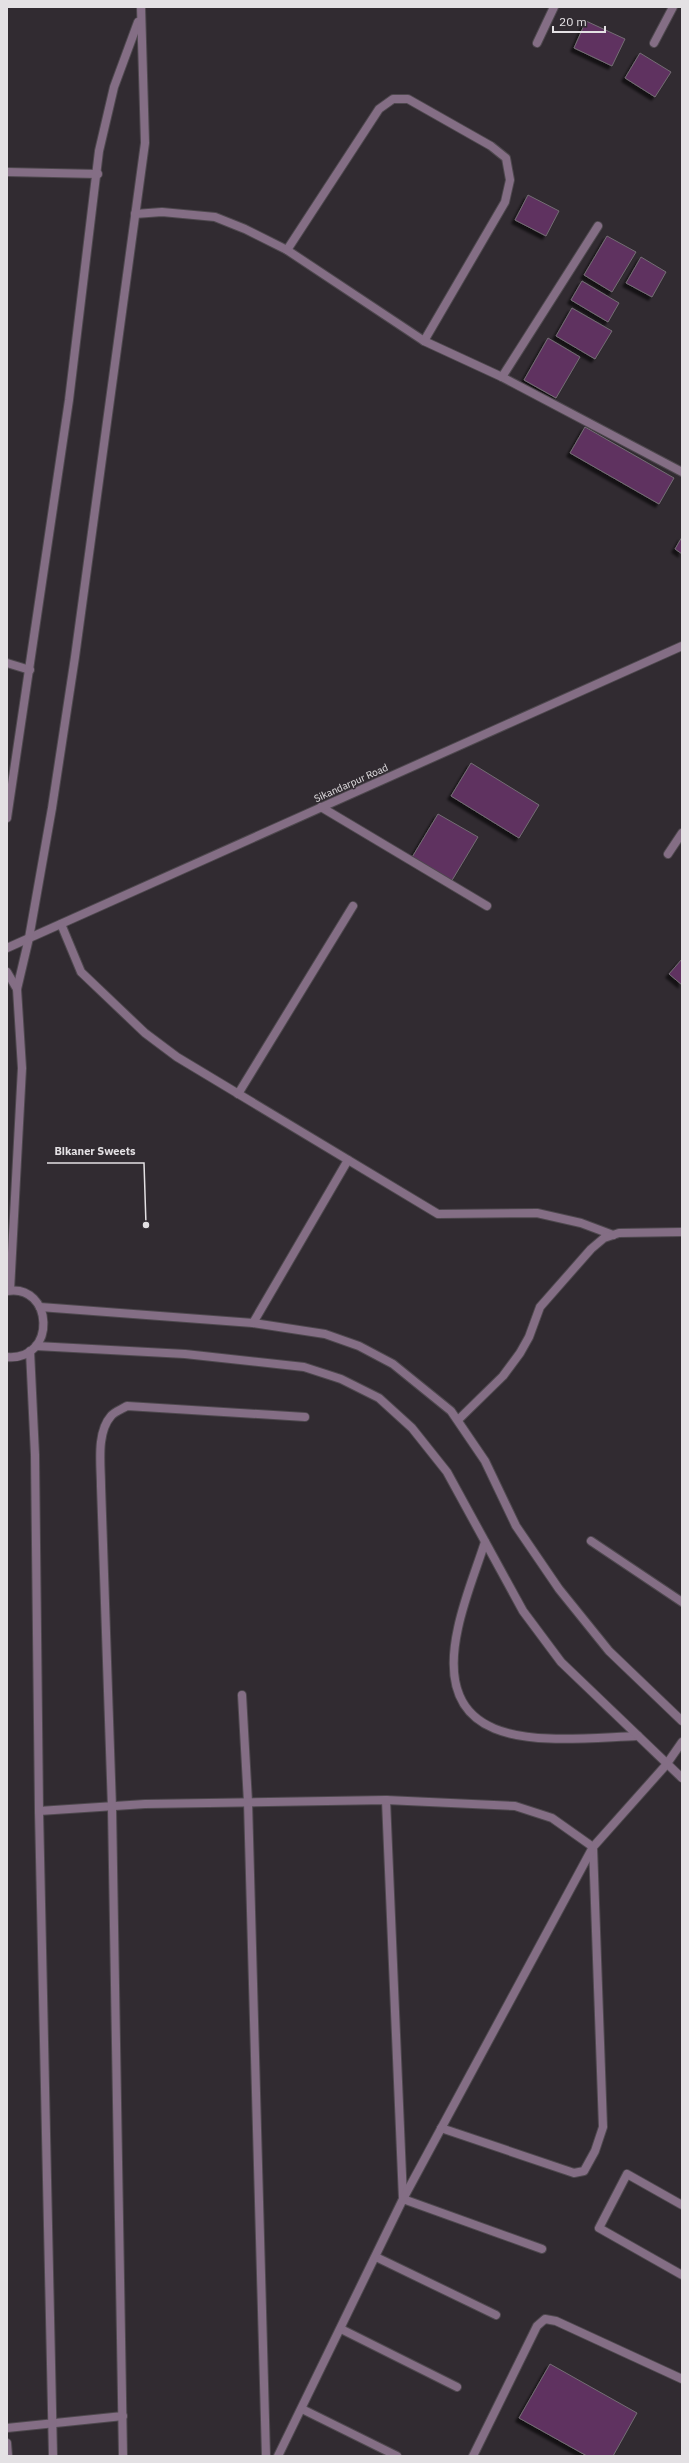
<svg xmlns="http://www.w3.org/2000/svg" width="689" height="2463" viewBox="0 0 689 2463" font-family="'IBM Plex Sans',sans-serif">
<style>
.building{fill:#5f3061;stroke:#746e74;filter:url(#shadow)}
.lines{fill:none;stroke-linecap:round;stroke-linejoin:round}
.service-casing{stroke:#4e484e;stroke-width:10}
.minor-casing{stroke:#4e484e;stroke-width:10}
.tertiary-casing{stroke:#4e484e;stroke-width:10}
.service{stroke:#846e85;stroke-width:8}
.minor{stroke:#846e85;stroke-width:8}
.tertiary{stroke:#846e85;stroke-width:8}
.labels{text-anchor:middle;dominant-baseline:central;stroke-width:3;stroke-linejoin:round;paint-order:stroke}
.street-label{font-size:10px;fill:#e4e1e4;stroke:#312b31}
.leader{fill:none;stroke:#e4e1e4;stroke-width:1.5}
.callout-dot{fill:#e4e1e4;stroke:#312b31;stroke-width:1.5}
.callout-label{font-size:11px;text-anchor:middle;font-weight:bold;fill:#e4e1e4;stroke:#312b31;stroke-width:3;stroke-linejoin:round;paint-order:stroke}
</style>
<defs>
<filter id="shadow"><feDropShadow dx="-3.5" dy="3.5" stdDeviation="1" flood-color="#0009"/></filter>
</defs>
<rect width="100%" height="100%" fill="#312b31"/>
<g class="building">
<path d="M586,21L625,39L612,66L574,48Z"/>
<path d="M640,53L671,72L655,97L625,78Z"/>
<path d="M528,195L559,211L546,236L515,220Z"/>
<path d="M607,236L636,252L612,292L584,275Z"/>
<path d="M641,257L666,272L652,297L626,283Z"/>
<path d="M582,281L619,303L608,322L571,300Z"/>
<path d="M572,308L612,331L595,359L556,336Z"/>
<path d="M548,338L580,357L556,398L524,380Z"/>
<path d="M585,427L674,478L659,504L570,453Z"/>
<path d="M682,537V554L675,549Z"/>
<path d="M471,763L539,805L519,838L451,796Z"/>
<path d="M438,814L478,837L451,882L411,859Z"/>
<path d="M682,959V985L669,974Z"/>
<path d="M550,2364L637,2413L613,2456H587L519,2418Z"/>
</g>
<g class="lines">
<defs>
<g id="service">
<path d="M7,663L30,670"/>
<path d="M485,1542C476,1570 464,1599 458,1628C429,1759 552,1739 638,1736"/>
<path d="M682,2205L627,2174L599,2228L682,2275"/>
<path d="M473,2456L537,2326L545,2319L556,2321L682,2379"/>
</g>
<g id="minor">
<path d="M537,43L554,7"/>
<path d="M654,43L673,7"/>
<path d="M7,172L98,174"/>
<path d="M135,214L162,212L215,217L245,229L287,250L424,341L502,377L682,472"/>
<path d="M287,250L379,109L393,99H408L491,146L506,158L510,180L505,202L424,341"/>
<path d="M502,377L598,226"/>
<path d="M321,807L487,906"/>
<path d="M668,854L682,833"/>
<path d="M61,924L81,972L145,1033L177,1057L438,1214L537,1213L581,1223L613,1235"/>
<path d="M238,1094L353,906"/>
<path d="M253,1323L348,1160"/>
<path d="M458,1420L503,1376L520,1353L529,1337L540,1307L591,1249L604,1238L619,1233L682,1232"/>
<path d="M591,1541L682,1602"/>
<path d="M242,1695L248,1802L266,2456"/>
<path d="M386,1800L403,2199L542,2249"/>
<path d="M39,1811L145,1804L386,1800L515,1806L552,1818L593,1847L603,2127L595,2151L584,2171L574,2173L441,2128"/>
<path d="M376,2257L496,2315"/>
<path d="M341,2329L457,2387"/>
<path d="M302,2409L397,2456"/>
<path d="M7,2428L123,2416"/>
<path d="M123,2456L112,1808L101,1486C101,1465 96,1433 111,1416C114,1412 122,1409 127,1406L305,1417"/>
<path d="M278,2456L403,2199L593,1847L666,1765L682,1742"/>
</g>
<g id="tertiary">
<path d="M7,818L69,400L99,151L114,87L138,22"/>
<path d="M7,948L682,646"/>
<path d="M7,972L17,989"/>
<path d="M10,1290L22,1068L17,989L29,938L52,808L75,657L145,143L141,7"/>
<path d="M7,1291C53,1283 58,1361 7,1357"/>
<path d="M40,1307L253,1323L325,1334L359,1346L393,1364L451,1411L485,1461L516,1526L559,1589L609,1651L682,1721"/>
<path d="M36,1346L185,1354L304,1367L341,1379L379,1398L412,1428L447,1472L523,1611L561,1662L682,1778"/>
<path d="M30,1351L35,1455L39,1811L53,2456"/>
<path d="M7,2443L8,2456"/>
</g>
</defs>
<use href="#service" class="service-casing"/>
<use href="#minor" class="minor-casing"/>
<use href="#tertiary" class="tertiary-casing"/>
<use href="#service" class="service"/>
<use href="#minor" class="minor"/>
<use href="#tertiary" class="tertiary"/>
</g>
<g class="labels">
<g class="street-label">
<text transform="translate(351 783) rotate(-24)">Sikandarpur Road</text>
</g>
</g>
<path class="leader" d="M146 1225L144 1163H47"/>
<circle class="callout-dot" cx="146" cy="1225" r="4"/>
<g class="callout-label">
<text x="95" y="1155">Bikaner Sweets</text>
</g>
<rect width="689" height="2463" fill="none" stroke="#e4e1e4" stroke-width="16"/>
<path d="M553 26v6h52v-6" fill="none" stroke="#e4e1e4" stroke-width="2"/>
<text x="559" y="26" font-size="12" fill="#e4e1e4" stroke="#312b31" stroke-width="3" paint-order="stroke">20 m</text>
</svg>
